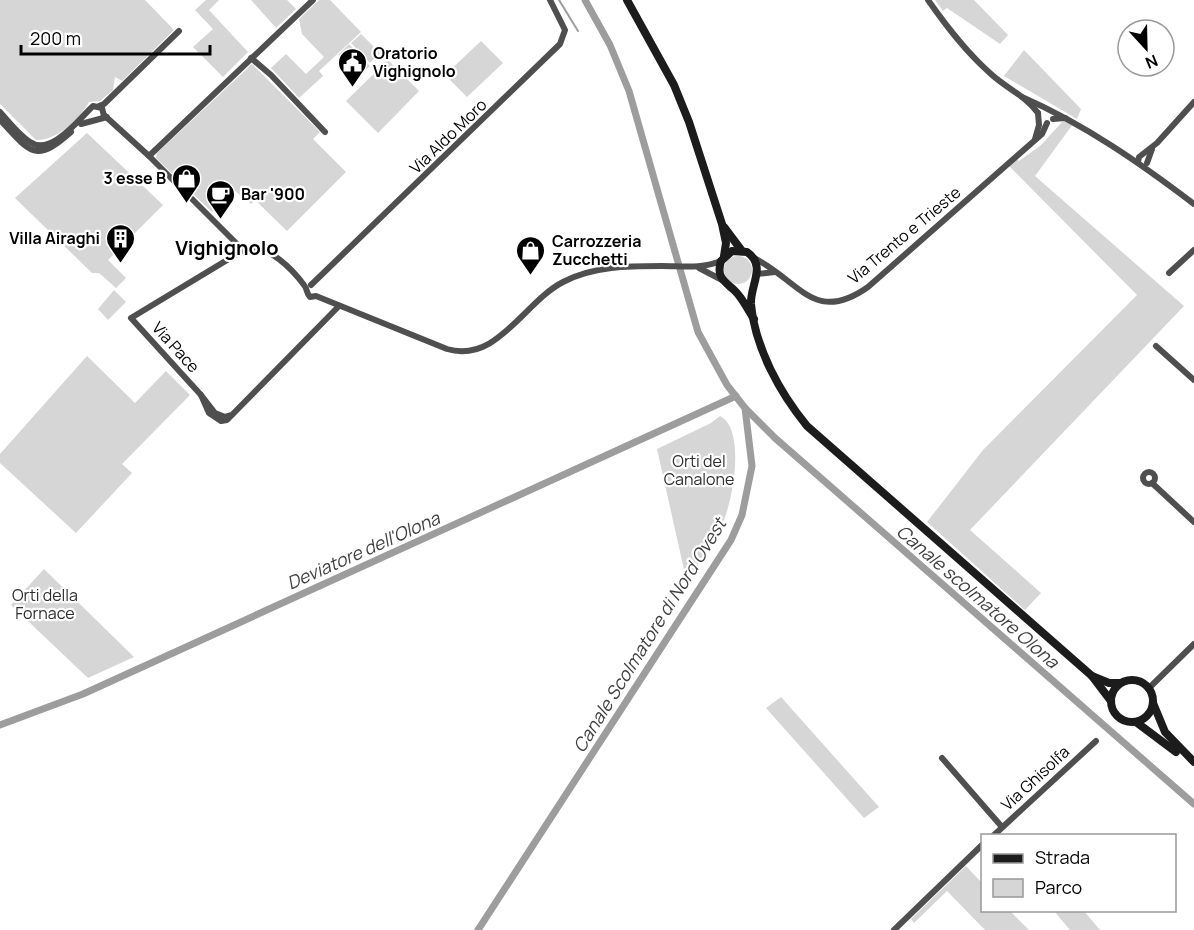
<svg xmlns="http://www.w3.org/2000/svg" width="1194" height="930" viewBox="0 0 1194 930" font-family="Manrope,sans-serif">
<style>
.green{fill:#d6d6d6}
.lines{fill:none;stroke-linecap:round;stroke-linejoin:round}
.stream{stroke:#9d9d9d;stroke-width:2}
.canal{stroke:#9d9d9d;stroke-width:7}
.minor{stroke:#4f4f4f;stroke-width:6}
.secondary{stroke:#1c1c1c;stroke-width:8}
.labels{text-anchor:middle;dominant-baseline:central;stroke-width:4.5;stroke-linejoin:round;paint-order:stroke}
.poi-label{font-size:16px;font-weight:bold;fill:#000;stroke:#fff;text-anchor:start}
.street-label{font-size:16px;fill:#000;stroke:#fff}
.park-label{font-size:16px;fill:#2d2d2d;stroke:#fff}
.water-label{font-size:18px;font-style:italic;fill:#3e3e3e;stroke:#fff}
.quarter-label{font-size:20px;font-weight:bold;fill:#000;stroke:#fff}
</style>
<rect width="100%" height="100%" fill="#fff"/>
<g class="green">
<path d="M0,0H145L174,30L122,81L115,77L113,90L100,101L89,102C80,119 56,141 36,140L0,104Z"/>
<path d="M206,0H219L209,10L248,52L223,77L193,47L213,29L195,10Z"/>
<path d="M251,0H287L296,9L276,28Z"/>
<path d="M319,0H330L361,32L319,71L323,76L299,98L271,68L286,54L306,74L324,57L302,34L299,19Z"/>
<path d="M935,0H974L1008,35L1000,44L947,8L943,11Z"/>
<path d="M361,34L380,53L370,63L351,43Z"/>
<path d="M481,41L503,63L467,97L445,75Z"/>
<path d="M349,44L370,66L358,77L338,55Z"/>
<path d="M1024,50L1081,109L1077,119L1004,76Z"/>
<path d="M388,60L419,91L378,133L346,101Z"/>
<path d="M252,64L320,132L313,139L346,172L287,231L255,200L251,204L234,190L212,212L156,158L157,153Z"/>
<path d="M1064,120L1073,124L1035,176L1184,306L970,530L1041,593L1025,610L927,522L983,450L1137,295L1008,165L1016,158L1019,161L1040,146Z"/>
<path d="M87,133L163,205L108,260L126,278L116,288L99,273H92L15,198Z"/>
<circle cx="738" cy="270" r="14"/>
<path d="M114,290L126,302L108,320L98,309Z"/>
<path d="M87,356L135,403L166,371L190,395L122,464L132,473L76,533L0,463V454Z"/>
<path d="M720,416C746,429 733,500 723,522C714,544 698,562 687,583L657,449L711,423Z"/>
<path d="M44,569L134,657L88,678L11,605Z"/>
<path d="M781,697L879,807L864,818L766,708Z"/>
<path d="M966,866L982,883V910L1010,911L1029,930H985L947,891L914,923L911,919Z"/>
<path d="M1054,911H1084L1100,930H1070Z"/>
</g>
<g class="lines">
<path class="stream" d="M559,0L578,31"/>
<g class="canal">
<path d="M746,409L775,438L1194,804"/>
<path d="M0,725L83,694L736,396"/>
<path d="M478,930L731,540L742,515L752,466L745,408L727,385L698,332L629,91L610,45L585,0"/>
</g>
<g class="minor">
<path d="M928,0C947,27 966,52 991,74C1006,88 1026,96 1038,113"/>
<path d="M251,58L271,75L325,132"/>
<path d="M1022,97C1084,124 1140,163 1194,204"/>
<path d="M99,106L104,104L179,31"/>
<path d="M0,112C9,122 19,135 30,142C51,157 80,118 93,106L102,108L104,116"/>
<path d="M104,115L149,156L243,250"/>
<path d="M1053,119L1065,118"/>
<path d="M0,120C30,151 34,165 71,132"/>
<path d="M81,124L107,117"/>
<path d="M1035,139L1039,125L1038,113"/>
<path d="M149,156L313,0"/>
<path d="M1138,162L1139,157L1157,143L1194,102"/>
<path d="M1147,163L1152,149"/>
<path d="M754,258C800,281 814,325 868,287L1042,134L1047,123"/>
<path d="M699,268L722,280"/>
<path d="M1169,273L1194,250"/>
<path d="M757,274L775,272"/>
<path d="M311,285L560,44L565,30L550,0"/>
<path d="M1156,346L1194,380"/>
<path d="M201,395L131,318L247,248C268,244 293,270 304,285C308,290 306,293 310,297L316,296L447,349C497,364 524,302 563,282C593,266 629,266 662,266C683,266 701,269 721,261"/>
<path d="M232,415L225,417L215,413L201,395L209,413L221,421L227,420L339,306"/>
<circle cx="1149" cy="478" r="6"/>
<path d="M1152,483L1194,522"/>
<path d="M1148,689L1194,644"/>
<path d="M942,758L1002,827"/>
<path d="M993,836L1096,741"/>
<path d="M894,930L982,845"/>
</g>
<g class="secondary">
<path d="M627,0L674,85L689,122L722,224L726,243L724,256"/>
<path d="M724,227L742,251"/>
<path d="M754,319C748,310 742,297 734,290C724,281 716,277 721,261L732,251L747,252C767,266 750,285 751,304C755,348 780,393 807,426L1092,676L1111,701"/>
<path d="M1092,676L1109,683H1119"/>
<circle cx="1132" cy="701" r="21"/>
<path d="M1153,703L1165,732L1194,762"/>
<path d="M1136,722L1176,752"/>
</g>
</g>
<defs>
<symbol id="civic-pin" viewBox="-11 -11 22 30"><path d="M0 17L-7.5 6A9.5 9.5 0 1 1 7.5 6Z" fill="#000" stroke="#fff"/><path d="M-.6-6.5H3V-4.5H.6V-3L4-1V1h2V6H-6V1h2V-1L-.6-3ZM-1.2 2.5V6h2.4V2.5Z" fill="#fff"/></symbol>
<symbol id="shop-pin" viewBox="-11 -11 22 30"><path d="M0 17L-7.5 6A9.5 9.5 0 1 1 7.5 6Z" fill="#000" stroke="#fff"/><path d="M-5-2.5h2.3a2.7 3.5 0 0 1 5.4 0H5L5.5 6h-11ZM-1.5-2.5h3a1.5 2.3 0 0 0-3 0Z" fill="#fff"/></symbol>
<symbol id="cafe-pin" viewBox="-11 -11 22 30"><path d="M0 17L-7.5 6A9.5 9.5 0 1 1 7.5 6Z" fill="#000" stroke="#fff"/><path d="M-5.5-4.5H6V0H3Q3 3.5 0 3.5H-2.5Q-5.5 3.5-5.5 0ZM3-3.2v2h1.7v-2ZM-6 4.5H4V6H-6Z" fill="#fff"/></symbol>
<symbol id="building-pin" viewBox="-11 -11 22 30"><path d="M0 17L-7.5 6A9.5 9.5 0 1 1 7.5 6Z" fill="#000" stroke="#fff"/><path d="M-4-6H4V6H1V3H-1V6H-4ZM-2.5-4.3h1.7v1.8h-1.7ZM.8-4.3h1.7v1.8H.8ZM-2.5-1h1.7V.8h-1.7ZM.8-1h1.7V.8H.8Z" fill="#fff"/></symbol>
</defs>
<g fill-rule="evenodd">
<use href="#civic-pin" x="336" y="46" width="33" height="45"/>
<use href="#shop-pin" x="170" y="162" width="33" height="45"/>
<use href="#cafe-pin" x="204" y="178" width="33" height="45"/>
<use href="#building-pin" x="104" y="222" width="33" height="45"/>
<use href="#shop-pin" x="514" y="234" width="33" height="45"/>
</g>
<g class="labels">
<g class="poi-label">
<text x="373" y="53">Oratorio<tspan x="373" dy="18">Vighignolo</tspan></text>
<text x="166" y="178" text-anchor="end">3 esse B</text>
<text x="241" y="194">Bar '900</text>
<text x="100" y="238" text-anchor="end">Villa Airaghi</text>
<text x="552" y="241">Carrozzeria<tspan x="552" dy="18">Zucchetti</tspan></text>
</g>
<g class="street-label">
<text transform="translate(448 136) rotate(-44)">Via Aldo Moro</text>
<text transform="translate(904 235) rotate(-40)">Via Trento e Trieste</text>
<text transform="translate(176 347) rotate(48)">Via Pace</text>
<text transform="translate(1035 778) rotate(-43)">Via Ghisolfa</text>
</g>
<g class="park-label">
<text x="699" y="461">Orti del<tspan x="699" dy="18">Canalone</tspan></text>
<text x="45" y="595">Orti della<tspan x="45" dy="18">Fornace</tspan></text>
</g>
<g class="water-label">
<text transform="translate(363 550) rotate(-24)">Deviatore dell'Olona</text>
<text transform="translate(978 596) rotate(41)">Canale scolmatore Olona</text>
<text transform="translate(649 635) rotate(-58)">Canale Scolmatore di Nord Ovest</text>
</g>
<g class="quarter-label">
<text x="227" y="247">Vighignolo</text>
</g>
</g>
<rect x="981" y="834" width="195" height="78" fill="#ffffff" stroke="#999999" stroke-width="1.5"/>
<rect x="993" y="854" width="30" height="9" fill="#1c1c1c" stroke="#999999" stroke-width="1.5"/>
<text x="1035" y="864" font-size="18" fill="#000000">Strada</text>
<rect x="993" y="879" width="30" height="18" fill="#d6d6d6" stroke="#999999" stroke-width="1.5"/>
<text x="1035" y="894" font-size="18" fill="#000000">Parco</text>
<g transform="translate(1146 48) rotate(158)"><circle r="28" fill="#ffffff" stroke="#999999" stroke-width="1.5"/>
<path d="M0-4.5L10 22L0 15L-10 22Z" fill="#000000"/>
<text y="-9" font-size="16" font-weight="bold" text-anchor="middle" fill="#000000">N</text>
</g>
<path d="M21 45v9h189v-9" fill="none" stroke="#000000" stroke-width="3"/>
<text x="30" y="45" font-size="18" fill="#000000" stroke="#ffffff" stroke-width="4.5" paint-order="stroke">200 m</text>
</svg>
